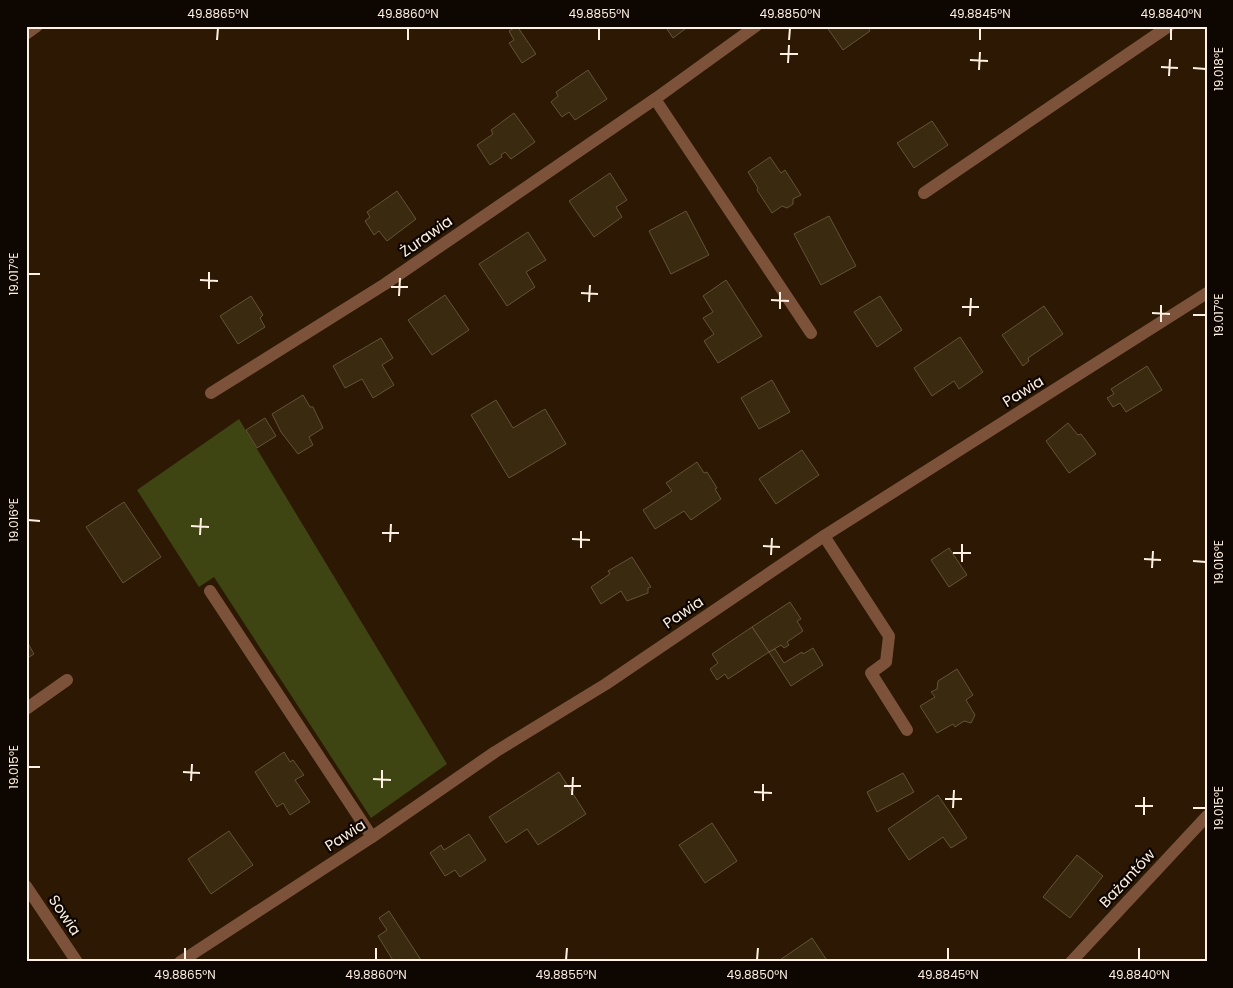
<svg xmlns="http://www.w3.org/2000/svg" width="1233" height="988" viewBox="0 0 1233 988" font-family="Poppins,sans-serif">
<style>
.green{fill:#3f4512}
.building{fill:#3a2a0f;stroke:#655338}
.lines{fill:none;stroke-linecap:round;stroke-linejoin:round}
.minor{stroke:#7c523a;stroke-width:12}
.ticks{fill:none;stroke:#fef0e2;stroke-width:2}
.labels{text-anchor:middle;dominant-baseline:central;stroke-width:4.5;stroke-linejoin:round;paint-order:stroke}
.street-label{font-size:15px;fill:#fef0e2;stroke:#0e0601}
.neatline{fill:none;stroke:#fef0e2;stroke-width:2}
.ticks-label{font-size:12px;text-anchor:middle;fill:#fef0e2}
</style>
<rect width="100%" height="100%" fill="#2c1803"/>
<path class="green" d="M239,419L447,764L371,818L214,577L199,587L137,490Z"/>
<g class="building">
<path d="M517,26L536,54L522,63L509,43L514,40L509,31Z"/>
<path d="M665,26H689L673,38Z"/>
<path d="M826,26H867L870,31L843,50Z"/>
<path d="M588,70L607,99L575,120L569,112L562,117L551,102L558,96L556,92Z"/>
<path d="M514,113L535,142L511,159L505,152L501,155L502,157L490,165L477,145L493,134L491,130Z"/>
<path d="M932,121L948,145L914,168L897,143Z"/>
<path d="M770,157L781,173L785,170L801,195L793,199V204L787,208L782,206L772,213L757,190L758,188L748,172Z"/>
<path d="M610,173L627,200L616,207L622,217L594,237L569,201Z"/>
<path d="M397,191L416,219L387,241L379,231L374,235L365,221L370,217L367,212Z"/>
<path d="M686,211L709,255L671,274L649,231Z"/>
<path d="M829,216L856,266L821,285L794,234Z"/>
<path d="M528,232L546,260L526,272L535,287L507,306L479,264Z"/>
<path d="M726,280L762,336L718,363L704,341L714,334L703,318L713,312L703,296Z"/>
<path d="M445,295L469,330L432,355L408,320Z"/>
<path d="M251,296L263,315L260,318L265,327L238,344L220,316Z"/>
<path d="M880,296L902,330L877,347L854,312Z"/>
<path d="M1044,306L1063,334L1028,358L1029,361L1023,366L1002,335Z"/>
<path d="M960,337L983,372L959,389L954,381L932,396L914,368Z"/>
<path d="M381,338L393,358L382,365L394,385L373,398L362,379L345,388L333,366Z"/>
<path d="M1147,366L1162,390L1126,412L1120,403L1113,407L1107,398L1114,394L1111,389Z"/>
<path d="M772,380L790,412L759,429L741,398Z"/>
<path d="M303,395L310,407H313L323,428L309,437L313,445L298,454L281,432L272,414Z"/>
<path d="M496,400L513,428L545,409L566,444L509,478L471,415Z"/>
<path d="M265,418L276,436L257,448L246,430Z"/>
<path d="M1068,423L1078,435L1081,434L1096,454L1069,473L1046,441Z"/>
<path d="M802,450L819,475L776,504L759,479Z"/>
<path d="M697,462L704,473L707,472L717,488L715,489L721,499L691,520L684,511L655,529L643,510L672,491L666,483Z"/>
<path d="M124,502L161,557L123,583L86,527Z"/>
<path d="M949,548L967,575L949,587L931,560Z"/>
<path d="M632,557L651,587L648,588V593L627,601L621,591L601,604L591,587L610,574L608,571Z"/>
<path d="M790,602L801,619L797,621L803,631L787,642L789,645L784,648L781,645L769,652L752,627Z"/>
<path d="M752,627L769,652L728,679L725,674L717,680L710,669L718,663L712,654Z"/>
<path d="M26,640L34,654L26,659Z"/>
<path d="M813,648L823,665L791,686L769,652L775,649L784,663L802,652L803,654Z"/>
<path d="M957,669L973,695L966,700L975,715L971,723L964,721L955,727L953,724L937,733L920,706L935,697L931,692L937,689L938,681Z"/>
<path d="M284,752L290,762L293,760L304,775L295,780L310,802L290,815L283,803L277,807L255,772Z"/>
<path d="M559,772L586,814L538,845L527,829L506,843L489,817Z"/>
<path d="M903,773L914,792L877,812L867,792Z"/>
<path d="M938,795L967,838L951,848L943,837L909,860L888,829Z"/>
<path d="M712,823L737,861L705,883L679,845Z"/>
<path d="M229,831L253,865L211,894L188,859Z"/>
<path d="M469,834L486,860L460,877L455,870L445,876L430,853L441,845L444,850Z"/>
<path d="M1077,855L1103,876L1070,918L1043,897Z"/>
<path d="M389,911L421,960L418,962H394L378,936L387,930L379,918Z"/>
<path d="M812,938L828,962H777Z"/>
</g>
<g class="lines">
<g class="minor">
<path d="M26,34L37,26"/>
<path d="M655,99L811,333"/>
<path d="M924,193L1169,26"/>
<path d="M211,393L385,284L655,99L756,26"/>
<path d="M824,536L889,636L886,662L871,673L907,730"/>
<path d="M210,591L372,837"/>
<path d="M26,709L67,680"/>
<path d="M26,886L77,962"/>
<path d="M180,962L372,837L495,752L606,684L824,536L1207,293"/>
<path d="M1071,962L1207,816"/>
</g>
</g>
<path class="ticks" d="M217,40L218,28M408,40V28M599,40V28M789,40L790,28M980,40V28M1171,40V28M780,54H798M970,60L988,61M788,63L789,45M1161,67L1178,68M1193,68L1206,69M979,70L980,52M1169,76L1170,59M28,274H40M200,280L218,281M391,287H408M209,289V272M581,293L598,294M399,296L400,278M771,300L789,301M589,302L590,285M962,307H979M780,309V292M1152,313L1170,314M1193,315H1206M970,316L971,298M1161,322V305M28,520L40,521M191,526L209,527M382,533H399M200,535L201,518M572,539L590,540M390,542L391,524M763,546L780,547M581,548V531M953,553H971M771,555L772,538M1144,559L1161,560M1193,561L1206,562M962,562V544M1152,568L1153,551M28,767H40M183,772L200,773M373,779L391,780M191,781L192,764M564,786H581M382,788V770M754,792L772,793M572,795L573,777M945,799H962M763,801V784M1135,806H1153M953,808L954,790M1193,808H1206M1144,815V797M185,960V948M376,960V948M566,960L567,948M757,960L758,948M948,960V948M1139,960V948"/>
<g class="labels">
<g class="street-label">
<text transform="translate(426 236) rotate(-35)">Żurawia</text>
<text transform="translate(1023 391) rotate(-32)">Pawia</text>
<text transform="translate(683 612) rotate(-34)">Pawia</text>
<text transform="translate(345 835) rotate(-33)">Pawia</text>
<text transform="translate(1127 878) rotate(-47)">Bażantów</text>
<text transform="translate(65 915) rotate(56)">Sowia</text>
</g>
</g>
<rect width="1233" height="988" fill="none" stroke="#0e0601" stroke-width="55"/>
<rect x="28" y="28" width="1178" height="932" class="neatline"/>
<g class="ticks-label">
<text x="218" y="18">49.8865°N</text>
<text x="408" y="18">49.8860°N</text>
<text x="599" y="18">49.8855°N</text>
<text x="790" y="18">49.8850°N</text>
<text x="980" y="18">49.8845°N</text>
<text x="1171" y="18">49.8840°N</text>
<text transform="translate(1219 69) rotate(-90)" y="4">19.018°E</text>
<text transform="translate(14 274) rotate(-90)" y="4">19.017°E</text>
<text transform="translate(1219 315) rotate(-90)" y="4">19.017°E</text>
<text transform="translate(14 520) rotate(-90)" y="4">19.016°E</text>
<text transform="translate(1219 562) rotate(-90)" y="4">19.016°E</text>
<text transform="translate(14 767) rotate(-90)" y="4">19.015°E</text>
<text transform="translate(1219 808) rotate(-90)" y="4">19.015°E</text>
<text x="185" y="979">49.8865°N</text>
<text x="376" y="979">49.8860°N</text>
<text x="566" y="979">49.8855°N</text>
<text x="757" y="979">49.8850°N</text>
<text x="948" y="979">49.8845°N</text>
<text x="1139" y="979">49.8840°N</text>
</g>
</svg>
